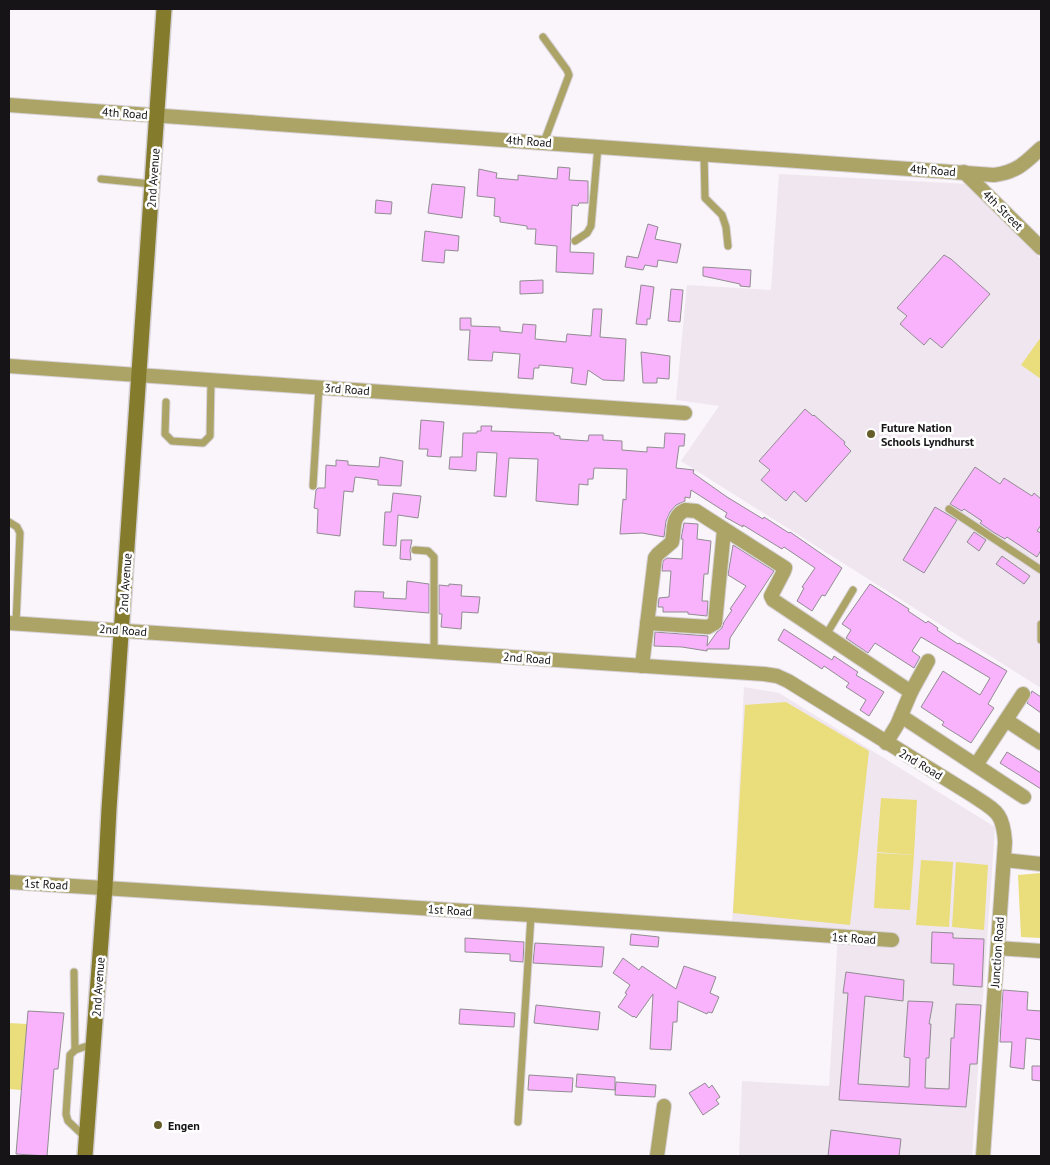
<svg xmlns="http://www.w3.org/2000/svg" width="1050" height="1165" viewBox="0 0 1050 1165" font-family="'PT Sans',sans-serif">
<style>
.built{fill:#f0e6f0}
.green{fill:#e9dd7c}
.building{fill:#f8b3fc;stroke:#918c91}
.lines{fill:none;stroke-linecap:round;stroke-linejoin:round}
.lane-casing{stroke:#d6d1d6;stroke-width:9}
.street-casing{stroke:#d6d1d6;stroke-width:16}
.secondary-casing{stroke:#d6d1d6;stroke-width:18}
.lane{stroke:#aca466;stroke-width:7}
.street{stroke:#aca466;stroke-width:14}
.secondary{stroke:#857b2c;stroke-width:15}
.poi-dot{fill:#655e2b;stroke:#fff;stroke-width:2}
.labels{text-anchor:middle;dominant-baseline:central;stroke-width:5;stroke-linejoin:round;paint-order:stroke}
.street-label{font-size:12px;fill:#161416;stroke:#fff}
.poi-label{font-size:12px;font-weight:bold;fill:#161416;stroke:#fff;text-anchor:start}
</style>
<rect width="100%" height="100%" fill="#faf5fa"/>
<g class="built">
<path d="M779,174L968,184L1041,259V688L681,461L719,406L676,400L687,285L771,290Z"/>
<path d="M744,687L779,693L995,827L972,1156H739L742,1081L829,1086L838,934L732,924Z"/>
</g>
<g class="green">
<path d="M1041,337V379L1021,365Z"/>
<path d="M786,702L869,751L850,925L733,913L745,705Z"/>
<path d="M881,798L917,800L914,855L877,852Z"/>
<path d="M877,853L914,855L910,910L874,908Z"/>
<path d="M921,860L953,862L949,927L916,925Z"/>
<path d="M956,862L988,865L984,930L952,927Z"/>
<path d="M1041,873V938L1021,937L1018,875Z"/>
<path d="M9,1023L27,1024L21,1090L9,1089Z"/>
</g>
<g class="building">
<path d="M558,167L570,168L569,180L588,181V203H579L578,206L572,205L570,252L594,253L593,274L556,272L557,246L535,244L536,229H527V226L500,222V217L494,216L495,198L477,196L479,169L497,173L496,178L518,180V175L557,179Z"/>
<path d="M432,184L465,187L462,218L428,213Z"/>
<path d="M376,200L392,202L391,214L375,213Z"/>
<path d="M648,224L658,227L655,239L681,244L677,263L658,260L657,267L645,265L643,270L625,267L627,256L638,258Z"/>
<path d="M425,231L459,236L458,251L445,250L444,263L422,261Z"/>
<path d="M944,255L951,259L990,294L942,348L930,338L924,345L900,324L907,316L897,308Z"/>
<path d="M703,267L751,270L750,287L740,286V284L703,276Z"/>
<path d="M543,280V293L520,294V281Z"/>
<path d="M641,285L654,287L650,319H647V325L636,324Z"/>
<path d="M671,289L683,290L680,322L668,321Z"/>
<path d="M593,309H602L600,337L626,339L624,381L603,380L588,370L586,385L571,383L573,368L539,365V368H534L533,379L518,378L520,354L493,352L492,361L468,360L470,330H460V318H471V326L500,327V331L522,333L523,324L536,325L535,339L566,342L567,334L591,336Z"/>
<path d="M641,352L670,356L669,379L657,378V383H643Z"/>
<path d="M805,409L813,416L814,415L845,442L844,444L851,451L806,502L794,491L786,501L761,480L770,470L759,461Z"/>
<path d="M421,420L444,422L441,457L427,456L428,449H419Z"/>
<path d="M481,426H492L491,431L554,433V435L560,436V439L588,441L589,435H603V440L622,441V450L647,452V447L664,448L665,433L685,434L684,446H679L676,468L694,470L693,473L727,497L763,519L764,517L789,533L790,532L842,568L825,596L822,595L812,611L797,601L804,588L802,587L815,568L784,547L782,549L743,525V527L725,517L727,513L691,490L690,498L685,497V501L676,505L670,512L666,521L664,537L642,533L620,534L623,499L626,500L627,469L594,468L593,479H588V485L579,484L578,505L565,504L536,501L538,459L509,458L506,497L494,496L497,453L477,452L476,471L449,469L450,457H462L463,433H477V431H481Z"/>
<path d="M380,457L403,461L401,486L378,485V480L355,477L353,492L344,491L340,536L317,533L318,509L314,508L316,490L318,488H325L326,465L336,466V460L348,461V465L379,467Z"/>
<path d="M975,467L1000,484L1004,478L1032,496L1034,493L1041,499V525L1037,531L1041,533V550L1037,557L1007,537L1005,539L993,532L980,523L982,521L964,509L962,511L950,504Z"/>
<path d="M393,493L421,496L418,518L398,515L396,546L383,545L385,512H391Z"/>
<path d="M935,507L957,520L924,573L903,560Z"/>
<path d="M684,523L698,524L697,539L711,541L708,574H704L702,601H708L707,616L688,614V612H663V607H658L659,598L669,597L671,571H662L663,561L667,558L682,559L683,539H681Z"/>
<path d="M974,532L986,540L979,551L967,542Z"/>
<path d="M401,540H412L410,550L411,560L400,559Z"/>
<path d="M733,545L774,571L730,638L729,649H707V651L682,647L654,646L655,632L708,636L707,646L717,632L722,628L724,622L732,610L730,609L746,586L728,575Z"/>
<path d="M1002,556L1030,576L1024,584L996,564Z"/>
<path d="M407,581L429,584V613L354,607L355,591L384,592L383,598L406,599Z"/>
<path d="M449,584L462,585L461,596L480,597L478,613L462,612L461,629L441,627L442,614H439V585L449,586Z"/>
<path d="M870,584L909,609L908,611L926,623L928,621L938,628L937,630L958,644L959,643L1007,671L988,704L994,708L971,743L942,725L944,722L921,707L943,671L980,695L990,678L921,637L912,651L920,657L914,668L875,643L868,653L846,638L851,630L842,624Z"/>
<path d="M784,629L832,660L834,656L858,672L856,675L884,692L869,716L860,710L866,700L846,687L849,683L824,666L822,669L778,640Z"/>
<path d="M1032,691L1041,697V713L1027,703Z"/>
<path d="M1007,752L1041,773V789L1000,763Z"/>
<path d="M932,932L953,933V938L984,939L982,987L953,985L954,964L931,963Z"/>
<path d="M631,934L659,937L658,947L630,945Z"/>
<path d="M465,938L524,942L523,962L510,961V954L465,952Z"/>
<path d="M535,943L604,947L602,967L533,963Z"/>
<path d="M623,958L639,970L642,966L676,989L684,966L716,977L710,993L719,997L712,1013L708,1012L707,1014L678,1001L677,1022H673L671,1050L650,1049L653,994L636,1018L634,1016L633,1017L618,1007L627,994L625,993L630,985L613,973Z"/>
<path d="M846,972L904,980L903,1001L865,996L858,1084L909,1087L910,1058L904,1057L908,1001L933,1002L929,1024H931L929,1058H926L925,1088L949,1089L951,1038H954L956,1004L981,1005L977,1064H970L966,1107L839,1100L848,993H843Z"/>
<path d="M1003,990L1028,992L1027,1010L1041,1011V1040L1026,1038L1024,1069L1010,1067L1012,1042H1000Z"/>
<path d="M536,1005L600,1012L598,1030L534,1023Z"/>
<path d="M460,1009L515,1013L514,1027L459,1024Z"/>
<path d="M28,1011L64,1013L58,1069H54L47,1156L16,1154Z"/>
<path d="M1032,1066H1041V1081L1032,1080Z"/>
<path d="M577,1074L615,1077V1090L576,1087Z"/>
<path d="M529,1075L573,1078L572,1092L528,1090Z"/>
<path d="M616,1082L656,1085L655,1097L615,1095Z"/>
<path d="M705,1083L709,1088L712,1085L720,1097L716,1100L719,1104L703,1115L689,1093Z"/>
<path d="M831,1130L901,1139L899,1156H828Z"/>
</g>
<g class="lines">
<defs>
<g id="lane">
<path d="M543,37L567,70L569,75L544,142"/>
<path d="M704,154L705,198L722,215L726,227L728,246"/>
<path d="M101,179L152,184"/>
<path d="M575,241L587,233L591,226L598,146"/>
<path d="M166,402L165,434L172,441L203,443L210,436L211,380"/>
<path d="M313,486L319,387"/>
<path d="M949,509L1041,570"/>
<path d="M9,522L17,527L20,533L16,623"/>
<path d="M415,550L428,551L434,557V651"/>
<path d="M1041,624V640"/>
<path d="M826,635L853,590"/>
<path d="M74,972L75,1050"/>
<path d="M518,1122L531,915"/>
<path d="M86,1138L68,1121L66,1114L70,1055L75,1050L93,1044"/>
</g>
<g id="street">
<path d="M9,105L994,175C1017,172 1025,163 1041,148"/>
<path d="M964,172L1041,248"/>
<path d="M9,366L685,413"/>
<path d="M9,623L764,674L777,676L788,681L972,795C996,811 1003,812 1005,842L983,1156"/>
<path d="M647,623L708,627L715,623L724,530"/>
<path d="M642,666L655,558L658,554L672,542C675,529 671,517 685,510L696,511L785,568L784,571L771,596L773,600L911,692L897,725L886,743"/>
<path d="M911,692L928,661"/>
<path d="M901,716L1024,797"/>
<path d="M1006,720L1041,743"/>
<path d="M976,765L1023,694"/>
<path d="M1004,860L1041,864"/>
<path d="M9,882L531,915L892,940"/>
<path d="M998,948L1041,951"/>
<path d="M657,1156L664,1106"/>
</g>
<path id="secondary" d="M85,1156L105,887L109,809L164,9"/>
</defs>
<use href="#lane" class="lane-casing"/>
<use href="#street" class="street-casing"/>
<use href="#secondary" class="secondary-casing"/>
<use href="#lane" class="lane"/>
<use href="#street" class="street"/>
<use href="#secondary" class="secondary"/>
</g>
<g class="poi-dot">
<circle cx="871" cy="434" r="5"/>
<circle cx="158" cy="1125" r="5"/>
</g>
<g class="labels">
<g class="street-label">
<text transform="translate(125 113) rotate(4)">4th Road</text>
<text transform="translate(529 141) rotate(4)">4th Road</text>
<text transform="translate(933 170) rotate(4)">4th Road</text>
<text transform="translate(153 178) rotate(-86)">2nd Avenue</text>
<text transform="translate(1003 210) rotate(45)">4th Street</text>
<text transform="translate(347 389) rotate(4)">3rd Road</text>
<text transform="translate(125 583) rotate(-86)">2nd Avenue</text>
<text transform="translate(123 630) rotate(4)">2nd Road</text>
<text transform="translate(527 658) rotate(4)">2nd Road</text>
<text transform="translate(921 764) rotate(31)">2nd Road</text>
<text transform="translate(46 884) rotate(3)">1st Road</text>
<text transform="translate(450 910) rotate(4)">1st Road</text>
<text transform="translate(854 938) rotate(4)">1st Road</text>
<text transform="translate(997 952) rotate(-86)">Junction Road</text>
<text transform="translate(98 987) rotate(-86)">2nd Avenue</text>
</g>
<g class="poi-label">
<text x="881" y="427">Future Nation<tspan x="881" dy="14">Schools Lyndhurst</tspan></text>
<text x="168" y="1125">Engen</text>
</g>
</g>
<rect width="1050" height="1165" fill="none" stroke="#161416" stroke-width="20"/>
</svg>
